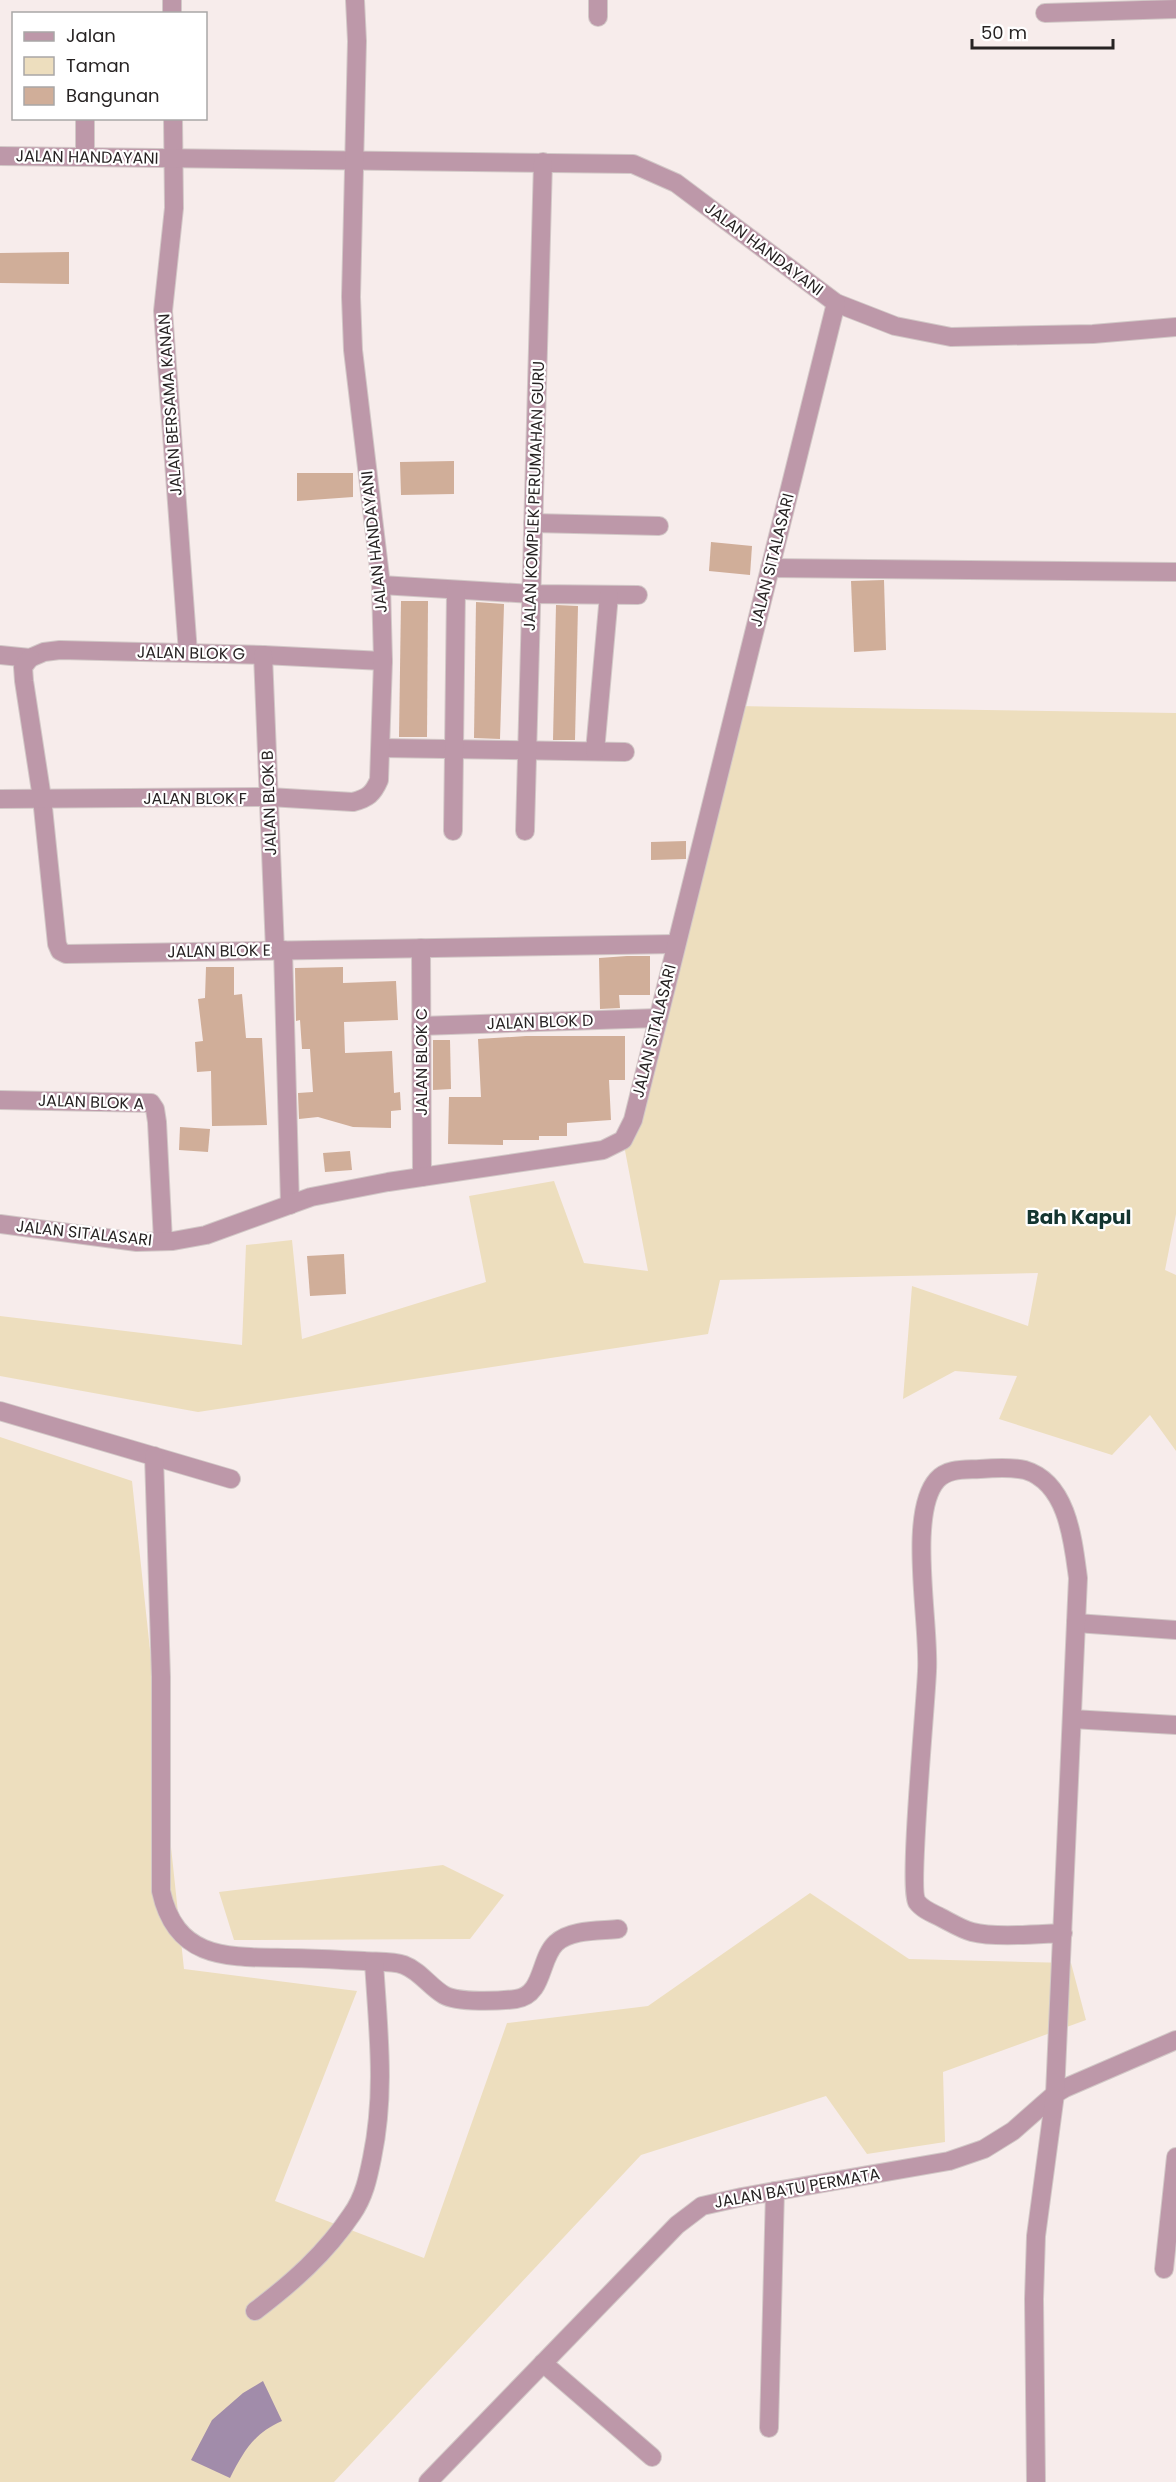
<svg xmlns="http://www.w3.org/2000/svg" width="1176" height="2482" viewBox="0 0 1176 2482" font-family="Poppins,sans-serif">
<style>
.green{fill:#eddebe}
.water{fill:#a18caa}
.building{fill:#d0ae99}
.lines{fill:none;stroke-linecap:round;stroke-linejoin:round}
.minor-casing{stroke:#d2c8c7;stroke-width:20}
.minor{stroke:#bd98a9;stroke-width:18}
.labels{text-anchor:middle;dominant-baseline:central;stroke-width:4.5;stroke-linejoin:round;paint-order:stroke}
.street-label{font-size:16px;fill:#272323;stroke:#fff}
.quarter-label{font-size:20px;font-weight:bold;fill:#143530;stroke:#fff}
</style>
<rect width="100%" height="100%" fill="#f7eceb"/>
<g class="green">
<path d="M736,706L1176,713V1214L1165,1270L1176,1275V1451L1150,1415L1112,1455L999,1419L1017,1376L955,1371L903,1399L912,1286L1028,1326L1038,1273L720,1280L708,1334L198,1412L0,1376V1316L242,1345L246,1245L292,1240L302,1339L486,1282L469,1196L554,1181L584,1263L648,1271L623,1140Z"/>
<path d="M0,1437L132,1481L184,1969L357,1991L275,2201L424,2258L507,2023L648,2006L810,1893L909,1959L1071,1963L1086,2020L943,2072L945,2142L867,2154L826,2096L641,2155L334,2482H0Z"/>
<path d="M443,1865L504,1895L470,1939L234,1940L219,1892Z"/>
</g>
<path class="water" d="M263,2381L282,2421C253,2434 244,2451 230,2478L191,2460L212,2420L243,2393Z"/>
<g class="building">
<path d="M69,252V284L0,283V253Z"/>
<path d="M454,461V494L401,495L400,462Z"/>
<path d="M297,473H353V497L297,501Z"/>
<path d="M711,542L752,546L750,575L709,571Z"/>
<path d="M884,580L886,650L854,652L851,581Z"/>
<path d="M401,601H428L427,737H399Z"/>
<path d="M476,602L504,604L500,739L474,738Z"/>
<path d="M556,605L578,606L575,740H553Z"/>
<path d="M686,841V859L651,860V842Z"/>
<path d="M627,956H650V995H619L620,1008L600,1009L599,958Z"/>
<path d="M206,967H234V995L242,994L246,1038H262L267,1125L212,1126L211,1071L197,1072L195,1042L203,1041L198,999L205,998Z"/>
<path d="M343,967V983L396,981L398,1020L344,1022L345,1053L392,1051L394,1093L400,1092L401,1110L391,1111V1128L353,1127L318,1117L299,1119L298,1093L313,1092L310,1049H302L300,1020L296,1021L295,968Z"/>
<path d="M526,1036H625V1080H609L611,1120L567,1123V1136H539V1140H503V1145L448,1144L449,1097H481L478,1039Z"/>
<path d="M433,1040H450L451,1089L433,1090Z"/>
<path d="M180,1127L210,1129L208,1152L179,1150Z"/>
<path d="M350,1151L352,1170L325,1172L323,1153Z"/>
<path d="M344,1254L346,1294L310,1296L307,1256Z"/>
</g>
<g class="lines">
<defs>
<g id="minor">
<path d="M172,0V14"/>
<path d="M1045,13L1176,9"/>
<path d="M598,17V0"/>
<path d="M173,118L174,208L163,311L188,653"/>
<path d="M0,156L633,164L676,183L836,303L895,326L951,337L1093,334L1176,327"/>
<path d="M85,157V118"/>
<path d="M533,523L659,526"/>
<path d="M770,568L1176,572"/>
<path d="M381,585L532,594L638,595"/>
<path d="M0,655L30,658L44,652L60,650L263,655L383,661"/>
<path d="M263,655L275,950"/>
<path d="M30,658L23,667L24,681L42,798L57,944L60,951L66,954L676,944"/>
<path d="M381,748L625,752"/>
<path d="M595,751L609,595"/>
<path d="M0,799L269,797L353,802C368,798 373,794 379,780L383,661L381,585L353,350L351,297L357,41L355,0"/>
<path d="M453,831L456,590"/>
<path d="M525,831L543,162"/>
<path d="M421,948L422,1177"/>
<path d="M283,950L290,1205"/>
<path d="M421,1026L658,1018"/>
<path d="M0,1100L151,1103L155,1109L157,1122L163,1241"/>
<path d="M0,1224L137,1242L173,1241L206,1235L311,1197L388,1182L603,1150L623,1140L633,1120L836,303"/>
<path d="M0,1411L231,1479"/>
<path d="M154,1456L161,1677V1891C176,1960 227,1957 286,1958C312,1958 338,1960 364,1961C376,1962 393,1961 404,1965C420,1971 430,1987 444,1995C458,2003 500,2001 516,1999C544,1995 539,1959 556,1943C571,1929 600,1931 618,1929"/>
<path d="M1076,1623L1176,1630"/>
<path d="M1072,1719L1176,1725"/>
<path d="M1164,2269L1176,2157"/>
<path d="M255,2311C292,2283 326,2253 352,2214C364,2197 368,2178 372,2158C386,2091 378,2030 374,1962"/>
<path d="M543,2363L652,2457"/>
<path d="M769,2428L775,2191"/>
<path d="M428,2482L677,2225L702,2206L742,2197L949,2161L984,2149L1013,2131L1055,2094L1065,2088L1176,2040"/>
<path d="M1036,2482L1034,2299L1036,2236L1055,2094L1078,1578C1073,1541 1068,1483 1025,1470C1012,1467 993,1468 980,1469C965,1470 948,1468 937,1480C907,1514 930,1625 927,1671C926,1702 908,1888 917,1902C922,1909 932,1913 940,1917C950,1922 961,1929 972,1932C995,1938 1038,1934 1063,1933"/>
</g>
</defs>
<use href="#minor" class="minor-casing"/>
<use href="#minor" class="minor"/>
</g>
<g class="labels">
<g class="street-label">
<text transform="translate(87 157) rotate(1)">JALAN HANDAYANI</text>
<text transform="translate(764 249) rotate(37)">JALAN HANDAYANI</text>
<text transform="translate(170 405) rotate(-94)">JALAN BERSAMA KANAN</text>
<text transform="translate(534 496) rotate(-88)">JALAN KOMPLEK PERUMAHAN GURU</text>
<text transform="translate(374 542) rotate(-96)">JALAN HANDAYANI</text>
<text transform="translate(772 560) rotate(-76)">JALAN SITALASARI</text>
<text transform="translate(191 653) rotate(1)">JALAN BLOK G</text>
<text x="195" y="798">JALAN BLOK F</text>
<text transform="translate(269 803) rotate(-92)">JALAN BLOK B</text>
<text transform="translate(219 951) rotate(-1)">JALAN BLOK E</text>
<text transform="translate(540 1022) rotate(-2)">JALAN BLOK D</text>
<text transform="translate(654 1031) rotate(-76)">JALAN SITALASARI</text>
<text transform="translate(421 1062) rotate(-90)">JALAN BLOK C</text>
<text transform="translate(91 1102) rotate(2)">JALAN BLOK A</text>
<text transform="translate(84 1233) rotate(6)">JALAN SITALASARI</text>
<text transform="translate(797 2188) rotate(-10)">JALAN BATU PERMATA</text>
</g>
<g class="quarter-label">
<text x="1079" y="1217">Bah Kapul</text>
</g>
</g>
<rect x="12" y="12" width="195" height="108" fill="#ffffff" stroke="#a9a7a7" stroke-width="1.5"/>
<rect x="24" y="32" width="30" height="9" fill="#bd98a9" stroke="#a9a7a7" stroke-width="1.5"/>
<text x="66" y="42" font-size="18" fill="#272323">Jalan</text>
<rect x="24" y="57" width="30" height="18" fill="#eddebe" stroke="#a9a7a7" stroke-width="1.5"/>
<text x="66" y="72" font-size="18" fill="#272323">Taman</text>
<rect x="24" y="87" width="30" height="18" fill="#d0ae99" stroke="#a9a7a7" stroke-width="1.5"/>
<text x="66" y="102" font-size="18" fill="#272323">Bangunan</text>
<path d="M972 39v9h141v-9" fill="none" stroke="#272323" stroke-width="3"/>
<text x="981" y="39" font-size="18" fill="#272323" stroke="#ffffff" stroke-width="4.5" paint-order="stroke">50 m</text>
</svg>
